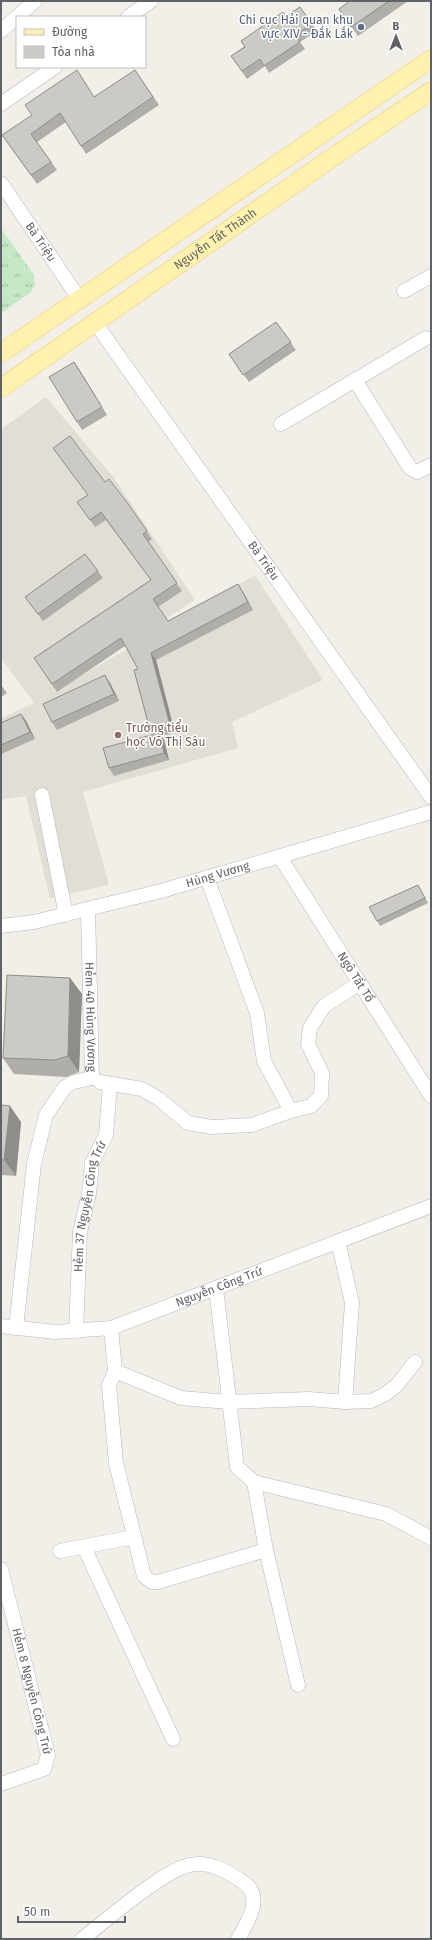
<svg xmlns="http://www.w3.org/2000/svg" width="432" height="1940" viewBox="0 0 432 1940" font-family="'Fira Sans',sans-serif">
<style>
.education{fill:#e1ded6}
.park{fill:url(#park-tufts)}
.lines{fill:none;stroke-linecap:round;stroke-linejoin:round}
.minor-casing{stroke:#b5b8bc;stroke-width:15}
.major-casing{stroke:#f2c960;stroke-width:19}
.minor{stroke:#fff;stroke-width:14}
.major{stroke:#fff2af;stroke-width:18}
.wall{fill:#afaea9}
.shaded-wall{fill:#8f8d8a}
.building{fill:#cccac5;stroke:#8f8d8a}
.service-dot{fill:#5c6f8a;stroke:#fff;stroke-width:1.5}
.education-dot{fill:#8d6e63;stroke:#fff;stroke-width:1.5}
.labels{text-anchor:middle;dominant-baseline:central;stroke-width:3;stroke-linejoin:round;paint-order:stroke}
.service-label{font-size:12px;fill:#4e5e75;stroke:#fff;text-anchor:end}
.street-label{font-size:12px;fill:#5f6368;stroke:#fff}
.education-label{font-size:12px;fill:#785e54;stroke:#fff;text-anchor:start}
</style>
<defs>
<pattern id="park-tufts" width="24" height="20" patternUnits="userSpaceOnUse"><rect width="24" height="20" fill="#c5e8c5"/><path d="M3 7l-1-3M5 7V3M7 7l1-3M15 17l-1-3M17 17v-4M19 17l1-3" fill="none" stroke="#a3c0a4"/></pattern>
</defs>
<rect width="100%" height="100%" fill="#f1efe8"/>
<path class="education" d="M46,397L115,479L195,600L46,696L255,575L323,680L232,722L238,748L83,792L109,885L50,898L26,796L1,800V718L34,703L1,658V429Z"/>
<path class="park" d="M1,228L34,275L35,285L30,293L1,313Z"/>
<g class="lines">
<defs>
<g id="minor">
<path d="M128,17L151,1"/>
<path d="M1,31L35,1"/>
<path d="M1,104L55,67"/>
<path id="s1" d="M1,183L80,300"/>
<path d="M404,291L431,276"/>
<path id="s2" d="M96,324L431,797"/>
<path d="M355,380L410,468L417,472L431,465"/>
<path d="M281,424L426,338"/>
<path d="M42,795L66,915"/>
<path id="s3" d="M280,857L431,1096"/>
<path d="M207,878L257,1013L264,1061L291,1111L311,1106L321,1096L322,1073L308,1044L310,1028L324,1006L360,983"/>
<path id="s4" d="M88,909L92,1078"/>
<path id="s5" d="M1,926L34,922L161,891L431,812"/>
<path d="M100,1082L142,1089L159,1099L188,1123L212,1127L252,1125L291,1111"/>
<path d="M338,1241L352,1303L345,1402"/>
<path d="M216,1288L237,1467L254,1482L386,1514L431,1538"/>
<path id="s6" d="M1,1326L55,1332L111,1328L431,1206"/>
<path d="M16,1328L34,1164L46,1115L65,1087L74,1082L92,1078"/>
<path d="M111,1328L115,1371L181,1398L229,1402L309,1399L345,1402L371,1401L384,1395L397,1385L415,1362"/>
<path id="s7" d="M76,1331L80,1232L89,1194L92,1163L106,1135L110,1085"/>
<path d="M115,1371L109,1385L116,1463L144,1576L152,1582H158L266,1550"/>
<path d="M254,1482L266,1550L298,1685"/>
<path d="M84,1547L173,1739"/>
<path d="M60,1551L134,1537"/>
<path id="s8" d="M1,1569L48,1755L44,1769L1,1784"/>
<path d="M82,1939C104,1922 165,1869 190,1865C210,1861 227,1871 243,1882C265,1896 247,1923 238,1939"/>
</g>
<g id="major">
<path d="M1,353L431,59"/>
<path id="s9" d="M1,388L336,155L431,91"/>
</g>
</defs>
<use href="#minor" class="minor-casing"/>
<use href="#major" class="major-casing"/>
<use href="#minor" class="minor"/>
<use href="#major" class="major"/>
</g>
<g class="wall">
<path d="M350,1H408L358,36L339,9Z"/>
<path d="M300,7L317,31L300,42L305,49L269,73L265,66L247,79L231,56Z"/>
<path d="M135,70L159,105L86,154L66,122L37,142L57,170L37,184L2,135L95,97Z"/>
<path d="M276,322L296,350L249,382L229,354Z"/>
<path d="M74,362L107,415L82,430L77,422Z"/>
<path d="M53,448L105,482L129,505L152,539L148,542L182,591L158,607L168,621L243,592L253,610L156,660L175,733L161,736L164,740L169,760L114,776L109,768L153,734L150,730L138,669L125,646L57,692L34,658L151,580L106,520L95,527L77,502L88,495Z"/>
<path d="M85,554L103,578L43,621L25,597Z"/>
<path d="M110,683L119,701L57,730L52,722Z"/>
<path d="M1,685L7,693L1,697Z"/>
<path d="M21,714L26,721L35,739L1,754V723Z"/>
<path d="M421,890L428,903L380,926L377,921Z"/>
<path d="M70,978L82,994L79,1072L66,1077L14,1074L3,1058Z"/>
<path d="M1,1105L21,1122L16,1176L1,1175Z"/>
</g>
<g class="shaded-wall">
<path d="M74,362L79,369L107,415L102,407Z"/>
<path d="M238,584L243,592L253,610L248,602Z"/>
<path d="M151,653L156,660L175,733L170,725Z"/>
<path d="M105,675L110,683L119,701L114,694Z"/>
<path d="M21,714L26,721L35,739L30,732Z"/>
<path d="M159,733L164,740L169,760L164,753Z"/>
<path d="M70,978L82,994L79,1072L68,1056Z"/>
<path d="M10,1106L21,1122L16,1176L4,1160Z"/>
</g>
<g class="building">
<path d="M350,1H389L351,27L339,9Z"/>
<path d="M300,7L312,24L295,35L300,42L264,66L260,59L242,71L231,56L245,47L241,41L283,12L286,16Z"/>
<path d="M77,70L94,97L135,70L153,97L81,146L60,113L31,134L51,162L31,175L2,135L32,115L25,105Z"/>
<path d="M276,322L291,342L243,375L229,354Z"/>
<path d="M74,362L102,407L77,422L49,377Z"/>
<path d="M70,436L105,482L109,479L129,505L147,531L143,534L177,583L153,599L168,621L238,584L248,602L151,653L170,725L150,730L134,670L138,669L121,638L52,684L34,658L151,580L101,512L90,520L77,502L88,495L53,448Z"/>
<path d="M85,554L98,571L38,614L25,597Z"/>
<path d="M105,675L114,694L52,722L43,704Z"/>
<path d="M21,714L30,732L1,745V723Z"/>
<path d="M159,733L164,753L109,768L103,748Z"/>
<path d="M418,885L425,898L377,921L369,907Z"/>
<path d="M7,975L70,978L68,1056L55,1060L3,1058Z"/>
<path d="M1,1105L10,1106L4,1160H1Z"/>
</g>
<circle class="service-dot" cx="361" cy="27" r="4"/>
<circle class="education-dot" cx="118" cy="735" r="4"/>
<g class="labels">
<g class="service-label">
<text x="353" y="20">Chi cục Hải quan khu<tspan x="353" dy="14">vực XIV - Đắk Lắk</tspan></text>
</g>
<g class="street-label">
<text stroke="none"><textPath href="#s9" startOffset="261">Nguyễn Tất Thành</textPath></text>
<text stroke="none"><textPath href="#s1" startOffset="71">Bà Triệu</textPath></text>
<text stroke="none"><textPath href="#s2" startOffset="290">Bà Triệu</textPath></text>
<text stroke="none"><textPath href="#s5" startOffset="223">Hùng Vương</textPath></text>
<text stroke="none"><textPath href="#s3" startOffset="142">Ngô Tất Tố</textPath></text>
<text stroke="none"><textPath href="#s4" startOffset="108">Hẻm 40 Hùng Vương</textPath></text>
<text stroke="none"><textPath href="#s7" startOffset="126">Hẻm 37 Nguyễn Công Trứ</textPath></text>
<text stroke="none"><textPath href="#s6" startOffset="226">Nguyễn Công Trứ</textPath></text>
<text stroke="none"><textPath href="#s8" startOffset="126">Hẻm 8 Nguyễn Công Trứ</textPath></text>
</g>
<g class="education-label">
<text x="126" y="728">Trường tiểu<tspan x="126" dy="14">học Võ Thị Sáu</tspan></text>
</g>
</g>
<rect width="432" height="1940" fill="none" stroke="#5f6368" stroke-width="4"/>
<rect x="16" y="16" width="130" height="52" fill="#ffffff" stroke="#bfc1c3"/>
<rect x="24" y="29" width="20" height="6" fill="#fff2af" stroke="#bfc1c3"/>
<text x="52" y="36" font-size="12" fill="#5f6368">Đường</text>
<rect x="24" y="46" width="20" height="12" fill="#cccac5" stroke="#bfc1c3"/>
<text x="52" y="56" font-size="12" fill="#5f6368">Tòa nhà</text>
<g transform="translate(396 36)" stroke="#ffffff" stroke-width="3" paint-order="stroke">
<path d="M0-3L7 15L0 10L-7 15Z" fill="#5f6368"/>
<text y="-6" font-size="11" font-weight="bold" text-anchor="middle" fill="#5f6368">B</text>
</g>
<path d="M18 1916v6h107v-6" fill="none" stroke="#5f6368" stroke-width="2"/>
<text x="24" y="1916" font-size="12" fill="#5f6368" stroke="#ffffff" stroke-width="3" paint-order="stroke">50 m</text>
</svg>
